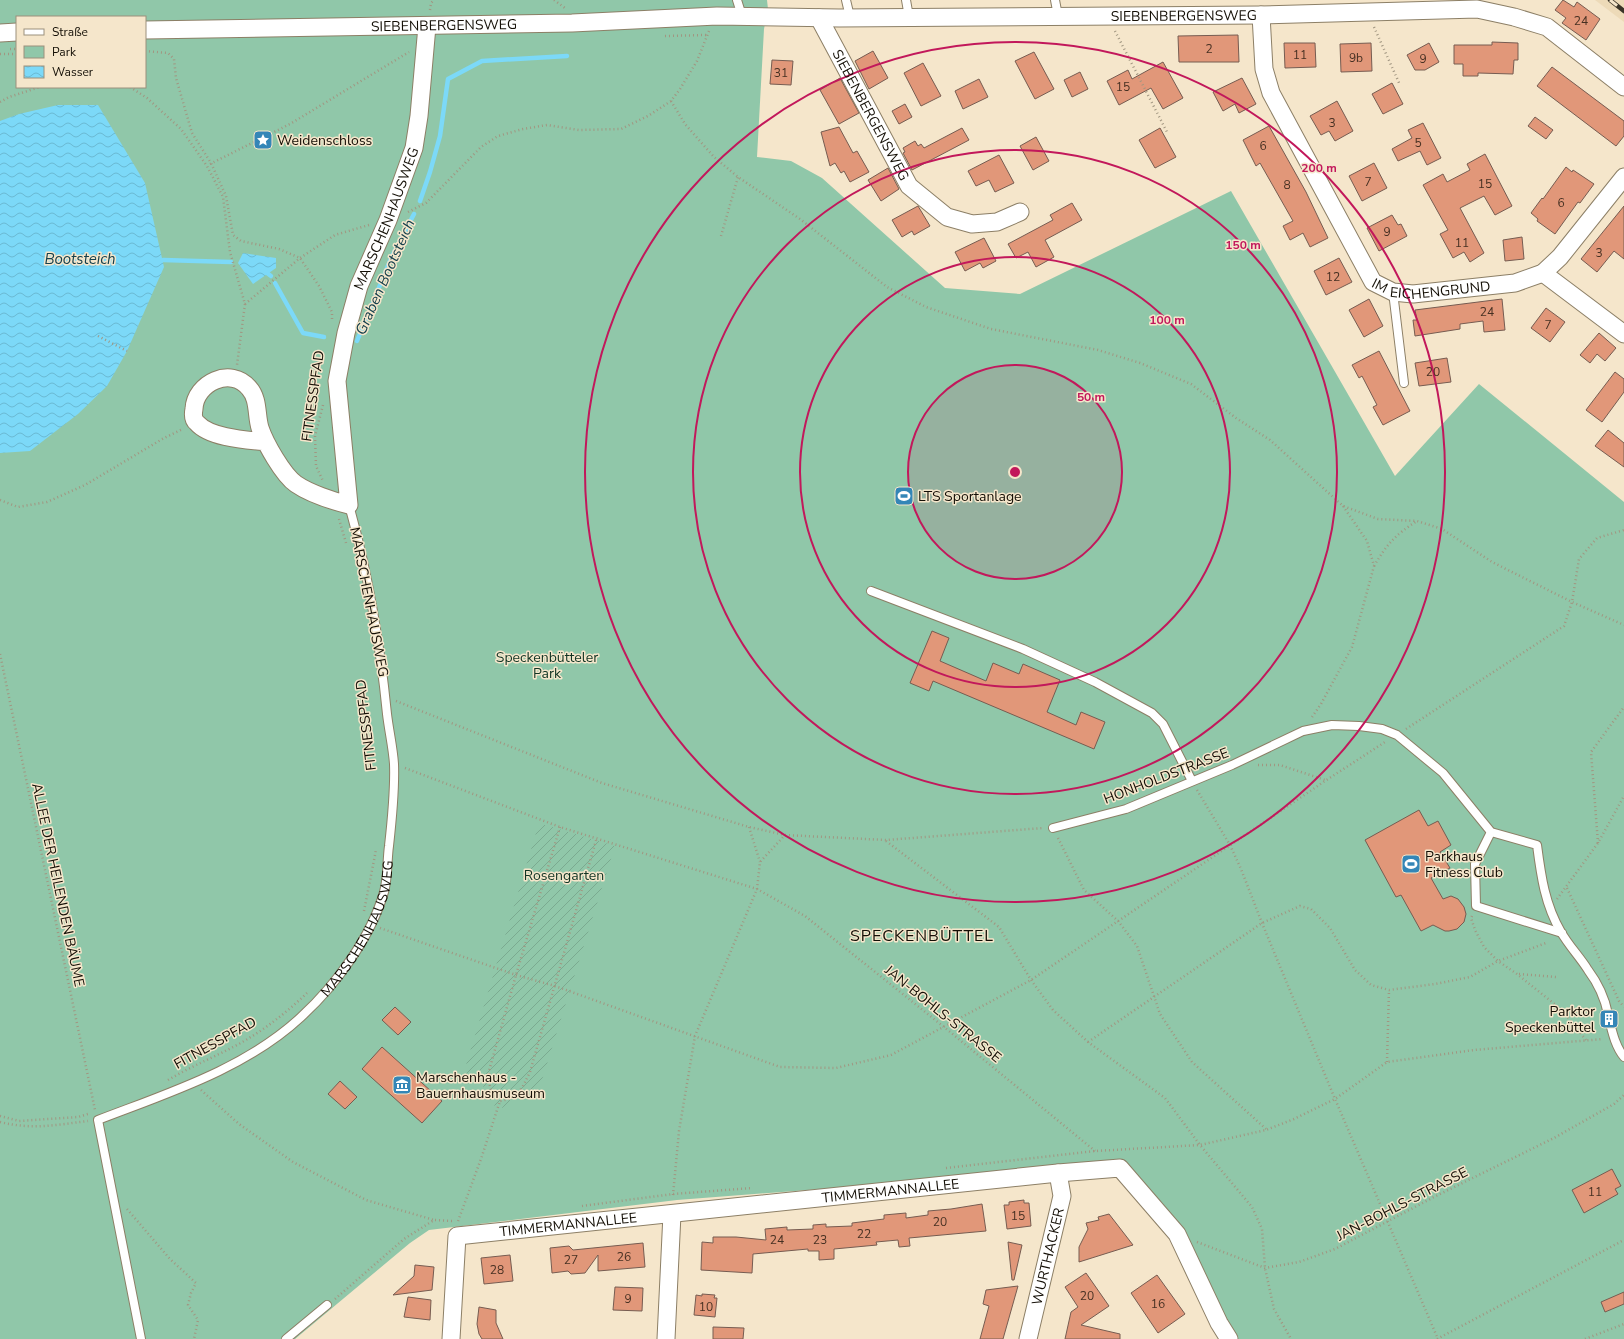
<svg xmlns="http://www.w3.org/2000/svg" width="1624" height="1339" viewBox="0 0 1624 1339" font-family="'Nunito Sans',sans-serif">
<style>
.built{fill:#eddab8}
.park{fill:#90c7a9;fill-rule:evenodd}
.garden{fill:url(#garden-furrows)}
.water{fill:url(#water-waves)}
.lines{fill:none;stroke-linecap:round;stroke-linejoin:round}
.stream{stroke:#7cd9f8;stroke-width:4.5}
.building{fill:#e19779;stroke:#765c51}
.lane-casing{stroke:#8c7f66;stroke-width:10}
.street-casing{stroke:#8c7f66;stroke-width:19}
.path{stroke:#a19681;stroke-width:2.5;stroke-dasharray:1 3;stroke-linecap:butt}
.lane{stroke:#fff;stroke-width:8}
.street{stroke:#fff;stroke-width:17}
.rail-casing{stroke:#3a3327;stroke-width:4.5}
.rail{stroke:#f5e6cb;stroke-width:3;stroke-dasharray:9;stroke-linecap:butt}
.ring{fill:none;stroke:#c2185b;stroke-width:2}
.labels{text-anchor:middle;dominant-baseline:central;stroke-width:3;stroke-linejoin:round;paint-order:stroke}
.number-label{font-size:12px;fill:#463022}
.street-label{font-size:14px;fill:#130e05;stroke:#f5e6cb}
.poi-label{font-size:14px;fill:#130e05;stroke:#f5e6cb;text-anchor:start}
.park-label{font-size:14px;fill:#103423;stroke:#f5e6cb}
.water-label{font-size:15px;font-style:italic;fill:#15404d;stroke:#f5e6cb}
.quarter-label{font-size:16px;letter-spacing:1px;fill:#130e05;stroke:#f5e6cb}
.centre{fill:#c2185b;stroke:#f5e6cb;stroke-width:2}
.ring-label{font-size:12px;text-anchor:middle;font-weight:bold;fill:#c2185b;stroke:#f5e6cb;stroke-width:3;stroke-linejoin:round;paint-order:stroke}
</style>
<defs>
<pattern id="garden-furrows" width="10" height="10" patternUnits="userSpaceOnUse"><rect width="10" height="10" fill="#90c7a9"/><path d="M-1 1l2-2M0 10L10 0M9 11l2-2" fill="none" stroke="#7baa90"/></pattern>
<pattern id="water-waves" width="16" height="10" patternUnits="userSpaceOnUse"><rect width="16" height="10" fill="#7cd9f8"/><path d="M0 5q4-4 8 0t8 0" fill="none" stroke="#6ab9d3"/></pattern>
</defs>
<rect width="100%" height="100%" fill="#f5e6cb"/>
<path class="built" d="M1595,0H1624V22Z"/>
<path class="park" d="M0,0H767L768,9L764,29L757,157L791,161L822,178L945,288L1020,294L1231,191L1395,476L1479,384L1624,502V1339H1232L1179,1233L1121,1166L677,1200L429,1230L410,1243L295,1339H0ZM17,17H145V87H17Z"/>
<path class="garden" d="M539,823L615,846L537,1096L523,1093L502,1108L493,1105L481,1082L463,1075Z"/>
<g class="water">
<path d="M58,105H98L145,183L164,267L127,351L107,386L78,414L30,451L0,453V121L19,114Z"/>
<path d="M243,253L276,258V268L253,284L238,263Z"/>
</g>
<g class="lines">
<g class="stream">
<path d="M420,201L430,172L440,136L448,79L482,61L567,56"/>
<path d="M163,260L231,262"/>
<path d="M263,270L271,276"/>
<path d="M275,283L303,333L324,337"/>
<path d="M357,341L392,256L414,214"/>
</g>
</g>
<g class="building">
<path d="M1563,0L1574,7L1577,2L1600,19L1586,40L1562,23L1566,18L1555,10Z"/>
<path d="M1238,35L1239,62H1179L1178,36Z"/>
<path d="M1492,42L1518,43V60H1514L1513,74L1478,73V76H1463V64H1454V45H1492Z"/>
<path d="M1284,43H1315L1316,67L1285,68Z"/>
<path d="M1371,43L1372,71L1341,72L1340,44Z"/>
<path d="M1429,43L1439,62L1425,70H1415L1407,55Z"/>
<path d="M873,51L888,78L869,89L855,61Z"/>
<path d="M1034,52L1054,89L1035,99L1015,61Z"/>
<path d="M772,60L793,61L791,85L770,84Z"/>
<path d="M1163,62L1183,98L1163,109L1151,88L1119,105L1107,81L1128,70L1132,79Z"/>
<path d="M923,63L941,96L921,106L904,73Z"/>
<path d="M1552,67L1624,121V136L1616,146L1537,86Z"/>
<path d="M1080,72L1088,89L1072,97L1064,80Z"/>
<path d="M840,78L859,113L839,124L820,90Z"/>
<path d="M1242,78L1256,104L1239,113L1235,104L1223,111L1213,92Z"/>
<path d="M979,79L988,97L963,109L955,91Z"/>
<path d="M1392,83L1403,104L1383,114L1372,94Z"/>
<path d="M1337,101L1353,131L1335,141L1329,131L1321,135L1310,116Z"/>
<path d="M905,104L912,117L899,124L892,111Z"/>
<path d="M1535,117L1553,130L1546,139L1528,126Z"/>
<path d="M1423,123L1441,158L1427,165L1420,151L1398,161L1392,149L1412,138L1408,130Z"/>
<path d="M1269,126L1306,192L1328,238L1310,247L1303,233L1290,240L1283,226L1293,221L1260,163L1256,166L1243,140Z"/>
<path d="M839,127L853,153L857,151L869,172L850,182L844,171L841,173L835,163L830,166L821,132Z"/>
<path d="M962,128L969,140L912,170L903,153L905,152L903,148L915,141L918,146L921,144L924,148Z"/>
<path d="M1160,128L1176,157L1155,168L1139,140Z"/>
<path d="M1036,137L1049,161L1033,170L1020,146Z"/>
<path d="M1485,154L1512,206L1495,215L1484,196L1460,208L1484,253L1470,262L1464,252L1453,258L1440,234L1448,230L1423,185L1443,174L1447,182L1470,170L1467,164Z"/>
<path d="M999,155L1014,183L995,192L989,180L976,186L968,171Z"/>
<path d="M1374,163L1387,188L1362,201L1349,176Z"/>
<path d="M1566,167L1572,172L1573,170L1594,184L1580,203L1578,202L1555,234L1537,221L1538,219L1531,213L1542,198L1543,199Z"/>
<path d="M888,168L899,189L881,201L868,180Z"/>
<path d="M1072,203L1082,220L1045,240L1054,257L1036,267L1028,252L1016,258L1008,244L1053,220L1050,215Z"/>
<path d="M918,206L930,226L914,235L912,231L902,237L892,220Z"/>
<path d="M1624,206V259L1614,251L1597,272L1581,259Z"/>
<path d="M1392,215L1398,225L1401,224L1407,236L1379,251L1367,228Z"/>
<path d="M1522,237L1524,259L1505,261L1503,240Z"/>
<path d="M984,238L996,261L983,268L980,263L965,271L955,252Z"/>
<path d="M1339,258L1352,282L1326,295L1314,271Z"/>
<path d="M1369,299L1383,326L1364,337L1349,310Z"/>
<path d="M1502,299L1505,330L1484,332L1483,321L1460,324V329L1415,336L1413,320H1417L1415,310Z"/>
<path d="M1546,308L1565,322L1550,342L1531,328Z"/>
<path d="M1599,333L1616,348L1605,361L1597,354L1590,363L1580,355Z"/>
<path d="M1379,351L1410,411L1383,425L1373,407L1377,405L1362,376L1359,378L1352,365Z"/>
<path d="M1447,358L1451,382L1419,386L1415,363Z"/>
<path d="M1615,372L1624,379V392L1602,422L1586,410Z"/>
<path d="M1608,430L1624,443V467L1595,446Z"/>
<path d="M932,631L949,638L940,661L986,681L993,663L1019,674L1023,664L1060,680L1047,712L1076,725L1081,712L1105,722L1094,749L933,681L929,691L910,683Z"/>
<path d="M1419,810L1428,826L1438,821L1451,845L1440,852L1450,868L1431,878L1443,899L1451,896L1458,899L1464,907L1466,914L1464,922L1457,929L1449,931H1445L1433,925L1421,931L1401,895L1396,897L1365,840Z"/>
<path d="M395,1007L411,1022L398,1035L382,1020Z"/>
<path d="M382,1047L442,1101L422,1123L362,1069Z"/>
<path d="M340,1081L357,1097L345,1109L328,1094Z"/>
<path d="M1612,1169L1621,1186L1615,1189L1618,1194L1584,1213L1572,1190Z"/>
<path d="M1024,1200V1203H1029L1031,1226L1007,1229L1004,1205H1009V1202Z"/>
<path d="M982,1204L986,1231L909,1238L910,1246L899,1247L898,1240L876,1242L877,1245L834,1249V1259L819,1260V1251H808V1249L753,1254L752,1273L701,1270L702,1242L713,1243V1237H736L766,1240L765,1229L787,1227V1230L813,1229V1225L826,1224V1227L852,1226V1223L884,1219V1215L906,1213V1218L928,1215V1211L951,1209Z"/>
<path d="M1109,1214L1133,1245L1079,1262V1247L1088,1229L1086,1223L1099,1220L1098,1217Z"/>
<path d="M1008,1242L1022,1245L1014,1280H1012Z"/>
<path d="M643,1243L645,1267L598,1271V1255L585,1273L571,1274L568,1271L552,1273L550,1248L569,1246L573,1250Z"/>
<path d="M510,1255L513,1281L484,1284L481,1258Z"/>
<path d="M415,1265L434,1267L432,1290L393,1295L414,1276Z"/>
<path d="M1086,1273L1109,1306L1081,1325L1120,1334V1339H1065L1071,1312L1078,1307L1065,1287Z"/>
<path d="M1157,1275L1185,1314L1158,1333L1131,1293Z"/>
<path d="M1018,1286L1003,1339H980L989,1306L983,1304L986,1290Z"/>
<path d="M615,1287L643,1288L642,1311L613,1310Z"/>
<path d="M1624,1292V1304L1605,1312L1601,1302Z"/>
<path d="M702,1294L715,1295L714,1298H717L715,1317L694,1315L696,1295L702,1296Z"/>
<path d="M408,1297L431,1300L430,1320L404,1317Z"/>
<path d="M479,1307L496,1310V1323L503,1339H482L479,1334L477,1324Z"/>
<path d="M713,1327L744,1328L743,1339H713Z"/>
</g>
<g class="lines">
<defs>
<g id="lane">
<path d="M737,0L742,16"/>
<path d="M846,0L850,17"/>
<path d="M906,0L909,17"/>
<path d="M1055,0L1058,16"/>
<path d="M1393,292L1404,383"/>
<path d="M871,591L1023,649L1095,682L1152,713L1163,724L1192,781"/>
<path d="M1053,828L1126,809L1232,765L1303,731L1332,725L1359,726L1382,729L1397,735L1443,773L1491,832L1537,845C1541,876 1545,905 1561,932C1569,946 1580,957 1588,970C1597,982 1605,999 1608,1014"/>
<path d="M1491,832L1475,864L1476,906L1562,933"/>
<path d="M1610,1023C1613,1035 1616,1047 1624,1057"/>
<path id="s1" d="M141,1339L98,1120C168,1093 245,1069 301,1017C336,985 371,937 384,892C388,878 387,860 389,846C392,819 395,791 394,764C393,748 389,731 387,714C380,643 368,573 349,505"/>
<path d="M286,1339L327,1305"/>
</g>
<g id="street">
<path id="s2" d="M1261,15L1264,69L1271,93L1373,282L1393,292L1413,294L1515,283L1543,273L1560,257L1624,177"/>
<path id="s3" d="M819,18L909,186L947,217L972,224L997,222L1020,212"/>
<path id="s4" d="M145,30L572,23L717,16L839,18L1261,15L1477,9L1514,17L1547,27L1624,87"/>
<path d="M0,33L17,32"/>
<path d="M1543,273L1624,334"/>
<path id="s5" d="M266,442C247,440 210,438 197,423C193,420 193,414 194,409C195,383 231,366 249,388C259,399 256,415 260,428C265,443 283,475 296,484C309,493 333,501 349,505L337,381L346,333L359,286L388,220L414,148L419,116L427,26"/>
<path id="s6" d="M451,1339L457,1236L1058,1173L1120,1168L1177,1234L1219,1323L1229,1339"/>
<path d="M666,1339L672,1214"/>
<path id="s7" d="M1028,1339L1062,1196L1058,1173"/>
</g>
</defs>
<use href="#lane" class="lane-casing"/>
<use href="#street" class="street-casing"/>
<g class="path">
<path d="M554,0L565,8"/>
<path d="M430,10L431,3L434,0"/>
<path d="M1374,27L1400,85"/>
<path d="M1115,31L1168,134"/>
<path d="M665,36L706,35"/>
<path d="M10,49H17"/>
<path d="M145,51L168,53L174,59L176,78L192,133L211,163L226,196L233,235L241,241L279,249L300,258L319,286L332,312V322"/>
<path d="M0,54H17"/>
<path d="M130,87L147,98L181,129L207,166L223,197L230,252L245,304L237,365"/>
<path d="M671,101L685,124L714,157L738,177L800,219L887,287L926,307L991,329L1098,350L1140,363L1191,384L1236,418L1270,440L1343,506L1378,519L1417,521L1442,529L1492,562L1572,602L1624,625"/>
<path d="M0,102L9,97L40,87"/>
<path d="M210,164L290,124L409,52"/>
<path d="M408,212L426,203L481,147L498,136L523,129L547,125L579,130L621,129L648,116L671,101L680,89L697,61L709,31"/>
<path d="M721,236L738,177"/>
<path d="M245,304L300,258L335,235L369,225"/>
<path d="M98,336L127,351"/>
<path d="M323,405L315,436L316,466L323,481"/>
<path d="M0,500L18,507L47,502L85,485L164,438L183,429"/>
<path d="M339,519L346,543"/>
<path d="M1374,566C1387,544 1395,535 1417,521"/>
<path d="M0,654L95,1110"/>
<path d="M396,701L602,783L749,827L785,835L886,840L1043,828"/>
<path d="M1312,717L1321,704L1352,647L1374,566L1367,541L1343,506"/>
<path d="M1406,729L1564,626L1572,602L1579,559L1597,538L1624,530"/>
<path d="M1258,765H1280L1325,780"/>
<path d="M405,768L560,827L757,889L805,916L944,1027L1095,1151"/>
<path d="M1197,790L1230,845L1241,869L1262,923L1335,1099L1438,1339"/>
<path d="M560,827L516,975L489,1071C489,1084 489,1093 500,1101C519,1098 522,1088 530,1072L597,837"/>
<path d="M749,827L760,862"/>
<path d="M1058,838L1084,890L1118,921L1137,946L1160,1014L1192,1062L1266,1129"/>
<path d="M886,841L999,927L1031,980L1053,1010L1088,1042L1165,1098L1200,1145L1252,1207L1262,1229L1265,1268L1274,1309L1291,1339"/>
<path d="M1598,843L1591,752L1624,707"/>
<path d="M1567,888L1619,1001L1624,1007"/>
<path d="M1557,899L1598,843L1624,796"/>
<path d="M364,911L376,850"/>
<path d="M1472,916L1471,918L1475,930L1484,947L1498,961L1517,974L1562,1010L1586,1040"/>
<path d="M380,928L516,975L555,986L780,1067L836,1068L891,1055L1031,980L1325,781L1385,742"/>
<path d="M1519,974L1556,977"/>
<path d="M1088,1042L1262,923L1300,906L1311,909L1330,928L1355,970L1371,985L1389,990L1435,984L1470,977L1498,961L1546,943"/>
<path d="M1387,1062L1389,990"/>
<path d="M168,1080C190,1067 214,1057 237,1045C263,1031 286,1013 307,993"/>
<path d="M201,1090L239,1124L293,1162L366,1200L434,1220"/>
<path d="M0,1116L19,1121L78,1117L88,1114"/>
<path d="M0,1122C33,1130 55,1125 88,1121"/>
<path d="M946,1168L1095,1151L1200,1145L1266,1130L1294,1119L1335,1099L1387,1062L1474,1050L1603,1039"/>
<path d="M673,1195L679,1131L695,1036L757,889L760,862L785,835"/>
<path d="M582,1206L673,1194L752,1188"/>
<path d="M127,1209L170,1259L196,1283L191,1293L188,1305L198,1320L194,1339"/>
<path d="M458,1221L481,1159L500,1101"/>
<path d="M1197,1242L1265,1268L1299,1262L1335,1249L1434,1197L1554,1138L1614,1104L1624,1095"/>
<path d="M335,1299L404,1239L434,1220L452,1221"/>
<path d="M1437,1339L1624,1240"/>
<path d="M1585,1339L1624,1324"/>
</g>
<use href="#lane" class="lane"/>
<use href="#street" class="street"/>
<defs>
<path id="rail" d="M1610,0L1624,11"/>
</defs>
<use href="#rail" class="rail-casing"/>
<use href="#rail" class="rail"/>
</g>
<circle cx="1015" cy="472" r="107" fill="#c2185b" fill-opacity=".12"/>
<g class="ring">
<circle cx="1015" cy="472" r="107"/>
<circle cx="1015" cy="472" r="215"/>
<circle cx="1015" cy="472" r="322"/>
<circle cx="1015" cy="472" r="430"/>
</g>
<defs>
<symbol id="sight-square" viewBox="-11 -11 22 22"><rect x="-9" y="-9" width="18" height="18" rx="4" fill="#3486b7" stroke="#f5e6cb"/><path d="M0-6L1.8-2.2L6-1.7L2.9 1.2L3.7 5.4L0 3.3L-3.7 5.4L-2.9 1.2L-6-1.7L-1.8-2.2Z" fill="#fff"/></symbol>
<symbol id="stadium-square" viewBox="-11 -11 22 22"><rect x="-9" y="-9" width="18" height="18" rx="4" fill="#3486b7" stroke="#f5e6cb"/><path d="M0-5a6.5 5 0 1 0 0 10a6.5 5 0 1 0 0-10ZM-3.5-1.8h7v3.6h-7Z" fill="#fff"/></symbol>
<symbol id="building-square" viewBox="-11 -11 22 22"><rect x="-9" y="-9" width="18" height="18" rx="4" fill="#3486b7" stroke="#f5e6cb"/><path d="M-4-6H4V6H1V3H-1V6H-4ZM-2.5-4.3h1.7v1.8h-1.7ZM.8-4.3h1.7v1.8H.8ZM-2.5-1h1.7V.8h-1.7ZM.8-1h1.7V.8H.8Z" fill="#fff"/></symbol>
<symbol id="museum-square" viewBox="-11 -11 22 22"><rect x="-9" y="-9" width="18" height="18" rx="4" fill="#3486b7" stroke="#f5e6cb"/><path d="M0-6L6-3V-2H-6V-3ZM-5-1h2V3h-2ZM-1-1h2V3h-2ZM3-1h2V3H3ZM-6 4H6V6H-6Z" fill="#fff"/></symbol>
</defs>
<g fill-rule="evenodd">
<use href="#sight-square" x="252" y="129" width="22" height="22"/>
<use href="#stadium-square" x="893" y="485" width="22" height="22"/>
<use href="#stadium-square" x="1400" y="853" width="22" height="22"/>
<use href="#building-square" x="1598" y="1008" width="22" height="22"/>
<use href="#museum-square" x="391" y="1074" width="22" height="22"/>
</g>
<g class="labels">
<g class="number-label">
<text x="1581" y="21">24</text>
<text x="1209" y="49">2</text>
<text x="1300" y="55">11</text>
<text x="1356" y="58">9b</text>
<text x="1423" y="59">9</text>
<text x="781" y="73">31</text>
<text x="1123" y="87">15</text>
<text x="1332" y="123">3</text>
<text x="1418" y="143">5</text>
<text x="1263" y="146">6</text>
<text x="1368" y="182">7</text>
<text x="1485" y="184">15</text>
<text x="1287" y="185">8</text>
<text x="1561" y="203">6</text>
<text x="1387" y="232">9</text>
<text x="1462" y="243">11</text>
<text x="1599" y="253">3</text>
<text x="1333" y="277">12</text>
<text x="1487" y="312">24</text>
<text x="1548" y="325">7</text>
<text x="1433" y="372">20</text>
<text x="1595" y="1192">11</text>
<text x="1018" y="1216">15</text>
<text x="940" y="1222">20</text>
<text x="864" y="1234">22</text>
<text x="777" y="1240">24</text>
<text x="820" y="1240">23</text>
<text x="624" y="1257">26</text>
<text x="571" y="1260">27</text>
<text x="497" y="1270">28</text>
<text x="1087" y="1296">20</text>
<text x="628" y="1299">9</text>
<text x="1158" y="1304">16</text>
<text x="706" y="1307">10</text>
</g>
<g class="street-label">
<text stroke="none"><textPath href="#s4" startOffset="1039">SIEBENBERGENSWEG</textPath></text>
<text stroke="none"><textPath href="#s4" startOffset="299">SIEBENBERGENSWEG</textPath></text>
<text stroke="none"><textPath href="#s3" startOffset="110">SIEBENBERGENSWEG</textPath></text>
<text stroke="none"><textPath href="#s5" startOffset="624">MARSCHENHAUSWEG</textPath></text>
<text stroke="none"><textPath href="#s2" startOffset="354">IM EICHENGRUND</textPath></text>
<text transform="translate(313 396) rotate(-82)">FITNESSPFAD</text>
<text transform="translate(369 602) rotate(79)">MARSCHENHAUSWEG</text>
<text transform="translate(366 725) rotate(-97)">FITNESSPFAD</text>
<text transform="translate(1166 776) rotate(-21)">HONHOLDSTRASSE</text>
<text transform="translate(58 885) rotate(78)">ALLEE DER HEILENDEN BÄUME</text>
<text stroke="none"><textPath href="#s1" startOffset="560">MARSCHENHAUSWEG</textPath></text>
<text transform="translate(943 1014) rotate(39)">JAN-BOHLS-STRASSE</text>
<text transform="translate(215 1043) rotate(-29)">FITNESSPFAD</text>
<text stroke="none"><textPath href="#s6" startOffset="539">TIMMERMANNALLEE</textPath></text>
<text transform="translate(1402 1204) rotate(-27)">JAN-BOHLS-STRASSE</text>
<text stroke="none"><textPath href="#s6" startOffset="215">TIMMERMANNALLEE</textPath></text>
<text stroke="none"><textPath href="#s7" startOffset="85">WURTHACKER</textPath></text>
</g>
<g class="poi-label">
<text x="277" y="140">Weidenschloss</text>
<text x="918" y="496">LTS Sportanlage</text>
<text x="1425" y="856">Parkhaus<tspan x="1425" dy="16">Fitness Club</tspan></text>
<text x="1595" y="1011" text-anchor="end">Parktor<tspan x="1595" dy="16">Speckenbüttel</tspan></text>
<text x="416" y="1077">Marschenhaus -<tspan x="416" dy="16">Bauernhausmuseum</tspan></text>
</g>
<g class="park-label">
<text x="547" y="657">Speckenbütteler<tspan x="547" dy="16">Park</tspan></text>
<text x="564" y="875">Rosengarten</text>
</g>
<g class="water-label">
<text x="80" y="259">Bootsteich</text>
<text transform="translate(385 277) rotate(-66)">Graben Bootsteich</text>
</g>
<g class="quarter-label">
<text x="922" y="936">SPECKENBÜTTEL</text>
</g>
</g>
<circle cx="1015" cy="472" r="6" class="centre"/>
<g class="ring-label">
<text x="1319" y="172">200 m</text>
<text x="1243" y="249">150 m</text>
<text x="1167" y="324">100 m</text>
<text x="1091" y="401">50 m</text>
</g>
<rect x="16" y="16" width="130" height="72" fill="#f5e6cb" stroke="#9b907c"/>
<rect x="24" y="29" width="20" height="6" fill="#ffffff" stroke="#9b907c"/>
<text x="52" y="36" font-size="12" fill="#130e05">Straße</text>
<rect x="24" y="46" width="20" height="12" fill="#90c7a9" stroke="#9b907c"/>
<text x="52" y="56" font-size="12" fill="#130e05">Park</text>
<rect x="24" y="66" width="20" height="12" fill="url(#water-waves)" stroke="#9b907c"/>
<text x="52" y="76" font-size="12" fill="#130e05">Wasser</text>
</svg>
